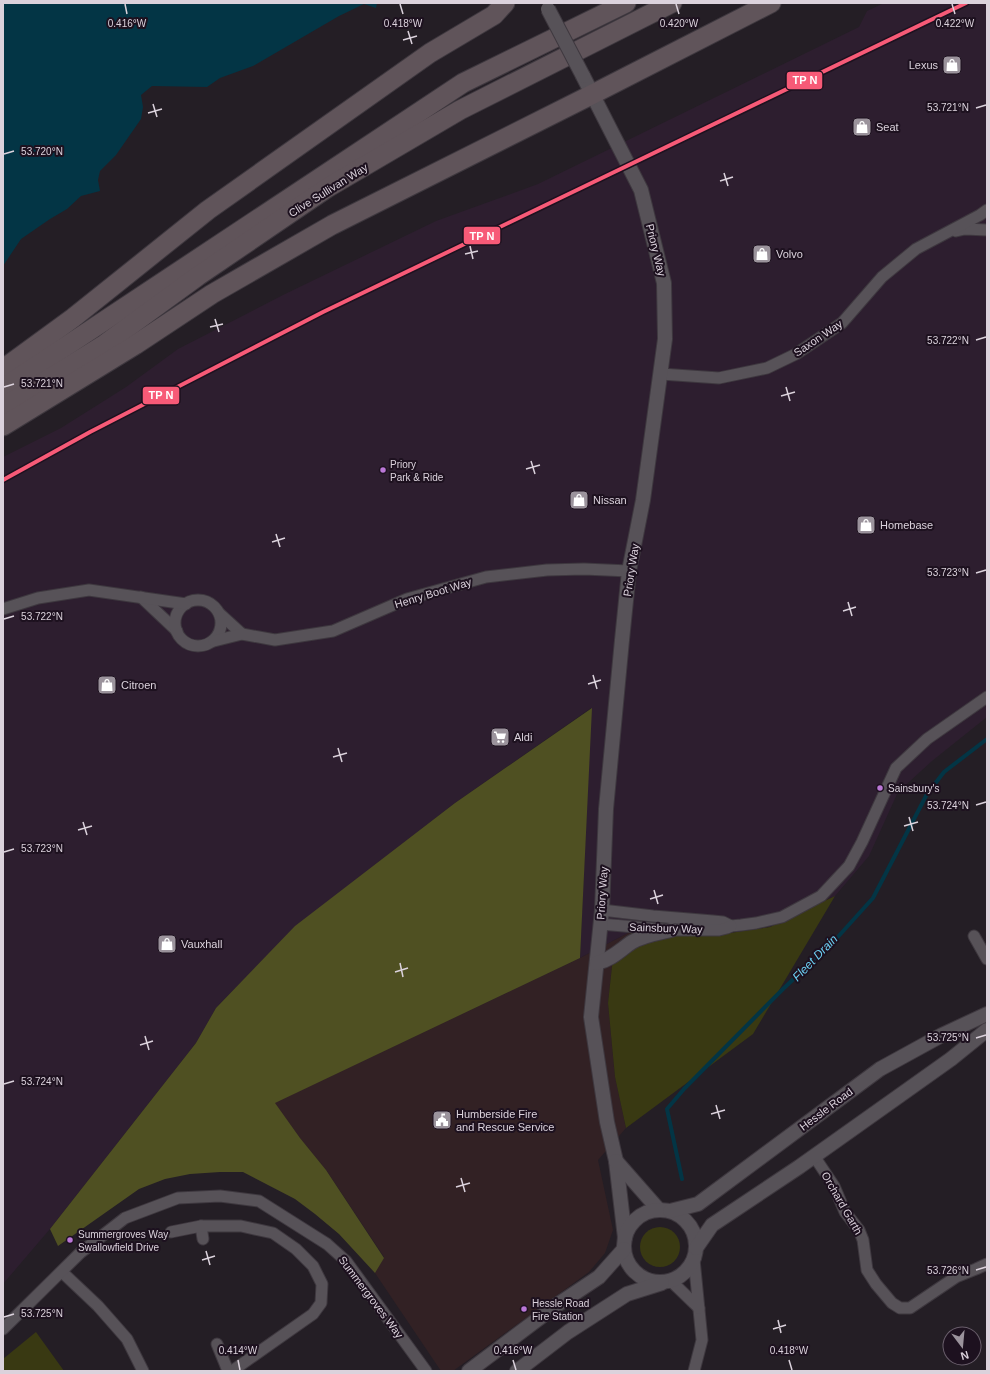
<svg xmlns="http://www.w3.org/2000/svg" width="990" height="1374" viewBox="0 0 990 1374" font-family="Helvetica,sans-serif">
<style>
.built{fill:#2d1e2f}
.industrial{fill:#322124}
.green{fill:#393912}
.forest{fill:#4f5022}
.water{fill:#033545}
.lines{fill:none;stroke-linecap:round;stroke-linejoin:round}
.stream{stroke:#033545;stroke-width:4}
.minor-casing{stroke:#3e383f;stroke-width:13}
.tertiary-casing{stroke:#3e383f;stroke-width:16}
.trunk-casing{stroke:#3e383f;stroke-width:21}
.minor{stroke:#575258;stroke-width:11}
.tertiary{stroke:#575258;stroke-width:14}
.trunk{stroke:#60545a;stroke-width:19}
.tertiary-bridge-casing{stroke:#3e383f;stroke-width:16;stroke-linecap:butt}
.tertiary-bridge{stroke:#575258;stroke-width:14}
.rail-1-casing{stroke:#1d111f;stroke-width:7}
.rail-1{stroke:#f75a77;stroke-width:4}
.ticks{fill:none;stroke:#dbd2dc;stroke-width:1.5}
.bus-dot{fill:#ba77d6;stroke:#1d111f;stroke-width:1.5}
.labels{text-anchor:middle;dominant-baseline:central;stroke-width:4;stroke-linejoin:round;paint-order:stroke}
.bus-label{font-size:10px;fill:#dbd2dc;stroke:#1d111f;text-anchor:start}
.poi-label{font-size:11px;fill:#dbd2dc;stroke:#1d111f;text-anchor:start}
.street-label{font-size:11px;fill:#dbd2dc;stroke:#1d111f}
.water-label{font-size:12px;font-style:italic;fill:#6ccff2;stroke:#1d111f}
.ticks-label{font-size:10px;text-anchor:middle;fill:#dbd2dc;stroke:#1d111f;stroke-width:4;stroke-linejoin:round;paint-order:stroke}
.line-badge{stroke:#1d111f;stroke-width:1.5}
.badge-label{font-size:11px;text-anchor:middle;font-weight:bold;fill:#fff}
</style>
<rect width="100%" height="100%" fill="#241e25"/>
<path class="built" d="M884,3H987V717L932,761L898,792L869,856L835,896L770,927L723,934L636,929L580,958L591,708L455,803L295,927L216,1008L196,1043L50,1229L3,1284V457L61,428L126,387L178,349L283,295L436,221L538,184L859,27L867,11Z"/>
<path class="industrial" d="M636,929L614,948L608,1003L615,1077L626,1128L598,1160L613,1230L605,1253L589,1272L453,1371H441L375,1273L384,1257L326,1170L300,1138L274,1103L580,958Z"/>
<g class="green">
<path d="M835,896L753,1034L626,1128L615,1077L608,1003L614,948L636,929L723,934L770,927Z"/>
<circle cx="660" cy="1247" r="20"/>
<path d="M36,1332L64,1371H3V1359Z"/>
</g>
<path class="forest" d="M592,708L580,958L275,1103L300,1138L326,1170L384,1258L375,1273L339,1234L315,1214L295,1199L243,1172H220L190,1174L165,1179L139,1189L58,1246L50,1229L196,1043L216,1008L295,926L455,803Z"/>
<path class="water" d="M3,3H377L376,8L364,4L339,16L253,66L220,78L207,87L152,86L141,95L143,107L141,119L116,155L100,171L98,180L100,191L81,196L67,209L50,219L21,239L3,266Z"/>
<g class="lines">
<path class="stream" d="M682,1179L667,1109L684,1089L783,989L836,939L873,898L927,794L944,772L987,739"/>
<defs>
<g id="minor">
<path d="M956,231L965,229L987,230"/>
<path d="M661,374L719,378L767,368L796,354L842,323L882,277L916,249L980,215L987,210"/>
<path d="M141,597L177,631"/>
<circle cx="198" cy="623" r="23"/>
<path d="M3,609L38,598L89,590L186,604"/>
<path d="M219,613L242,634"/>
<path d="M214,641L242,634L275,640L333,631L407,599L486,577L547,570L584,569L629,571"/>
<path d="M602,910L653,916L713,921L723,922L731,926L741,925L756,923L782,917L821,896L849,866L862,842L896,768L927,739L987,697"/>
<path d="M600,924L671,930H719L727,928L731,926"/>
<path d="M974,936L987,959"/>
<path d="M814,1156L834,1186L845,1212L859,1230L863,1240L867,1270L876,1284L892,1303L900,1308H910L956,1277L976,1269L987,1264"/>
<path d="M201,1226L203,1239"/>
<path d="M171,1232L201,1226H241L273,1233L296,1249L313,1266L322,1284L321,1303L313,1314L232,1371"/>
<path d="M694,1259L702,1340L694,1371"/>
<path d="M62,1272L98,1306L127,1339L143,1371"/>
<path d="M671,1281L699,1308"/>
<path d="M3,1329L80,1253L125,1218L178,1198L220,1196L259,1201L327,1244L346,1261L426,1371"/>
<path d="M217,1344L228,1371"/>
</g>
<g id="tertiary">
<path d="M583,76L641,190L664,283L665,339L643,500L629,571L622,640L606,809L602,910L591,1017L607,1122L616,1161L625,1238"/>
<path d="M597,963C611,960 620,950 632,942C644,935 658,933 671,930"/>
<path d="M616,1161L659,1210"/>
<circle cx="660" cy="1246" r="36"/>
<path d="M670,1211L698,1204L880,1069L942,1035L987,1014"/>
<path d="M696,1248L712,1225L799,1167L899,1096L951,1059L987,1030"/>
<path d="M469,1371L554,1307L599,1277L624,1249"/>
<path d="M517,1371L568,1332L627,1294L662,1283"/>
</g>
<g id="trunk">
<path d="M3,369L73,318L208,210L430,53L494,15L505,3"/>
<path d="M3,388L463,83L626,3"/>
<path d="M3,407L105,344L198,276L327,188L460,110L672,3"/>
<path d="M3,426L135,345L212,294L332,225L593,94L771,3"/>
</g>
</defs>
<use href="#minor" class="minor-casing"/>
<use href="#tertiary" class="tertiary-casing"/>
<use href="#trunk" class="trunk-casing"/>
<use href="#minor" class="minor"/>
<use href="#tertiary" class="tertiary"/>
<use href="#trunk" class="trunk"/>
<defs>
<path id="tertiary-bridge" d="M548,9L583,76"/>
</defs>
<use href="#tertiary-bridge" class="tertiary-bridge-casing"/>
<use href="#tertiary-bridge" class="tertiary-bridge"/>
<defs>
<path id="rail-1" d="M3,480L90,432L323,312L966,3"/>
</defs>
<use href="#rail-1" class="rail-1-casing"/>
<use href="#rail-1" class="rail-1"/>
</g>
<path class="ticks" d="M125,4L127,14M400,4L403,14M676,4L679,14M952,4L955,14M408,31L412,44M403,40L417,36M153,104L157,117M976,108L986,105M148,113L162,109M4,154L14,151M724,173L728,186M720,181L733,177M470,246L473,259M465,254L478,251M215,319L219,332M210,327L223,324M976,340L986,337M4,387L14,384M786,387L790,401M781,396L795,392M531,461L535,474M526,469L540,465M276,534L280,547M272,542L285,538M976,573L986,570M848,602L852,616M843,611L856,607M4,619L14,616M593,675L597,689M588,684L601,680M338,748L342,762M333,757L347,753M976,805L986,802M909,817L913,831M83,822L87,835M904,826L918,822M78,830L92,826M4,852L14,849M654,890L658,904M650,899L663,895M400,963L403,977M395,972L408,968M145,1036L149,1050M976,1038L986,1035M140,1045L153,1041M4,1084L14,1081M716,1105L720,1119M711,1114L725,1110M461,1178L465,1192M456,1187L470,1183M206,1251L210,1265M202,1260L215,1256M976,1270L986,1267M4,1317L14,1314M778,1320L781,1333M773,1329L786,1325M238,1360L240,1370M513,1360L516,1370M789,1360L792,1370"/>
<defs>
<symbol id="shop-square" viewBox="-11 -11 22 22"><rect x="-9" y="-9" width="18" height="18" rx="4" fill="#9b939c" stroke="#1d111f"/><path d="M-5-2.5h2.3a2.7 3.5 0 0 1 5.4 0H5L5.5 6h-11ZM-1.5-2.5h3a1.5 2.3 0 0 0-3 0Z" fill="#fff"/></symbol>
<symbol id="supermarket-square" viewBox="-11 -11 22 22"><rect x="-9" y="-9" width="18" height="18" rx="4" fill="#9b939c" stroke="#1d111f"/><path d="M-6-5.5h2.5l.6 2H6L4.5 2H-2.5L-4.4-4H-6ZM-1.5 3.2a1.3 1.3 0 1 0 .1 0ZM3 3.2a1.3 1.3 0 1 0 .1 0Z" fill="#fff"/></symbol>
<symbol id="civic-square" viewBox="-11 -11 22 22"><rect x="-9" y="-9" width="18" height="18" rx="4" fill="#9b939c" stroke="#1d111f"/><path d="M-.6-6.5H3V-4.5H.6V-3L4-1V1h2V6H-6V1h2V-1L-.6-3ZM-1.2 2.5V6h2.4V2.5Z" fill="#fff"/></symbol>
</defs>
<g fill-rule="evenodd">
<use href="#shop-square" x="941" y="54" width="22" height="22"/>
<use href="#shop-square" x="851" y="116" width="22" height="22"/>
<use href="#shop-square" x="751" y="243" width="22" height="22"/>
<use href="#shop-square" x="568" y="489" width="22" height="22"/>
<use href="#shop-square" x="855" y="514" width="22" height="22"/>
<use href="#shop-square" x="96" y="674" width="22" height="22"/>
<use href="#supermarket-square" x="489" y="726" width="22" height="22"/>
<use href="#shop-square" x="156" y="933" width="22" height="22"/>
<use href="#civic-square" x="431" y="1109" width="22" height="22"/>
</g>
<g class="bus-dot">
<circle cx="383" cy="470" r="3.5"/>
<circle cx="880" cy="788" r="3.5"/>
<circle cx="70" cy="1240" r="3.5"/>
<circle cx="524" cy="1309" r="3.5"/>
</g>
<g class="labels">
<g class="bus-label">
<text x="390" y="464">Priory<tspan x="390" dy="13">Park &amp; Ride</tspan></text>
<text x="888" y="788">Sainsbury's</text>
<text x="78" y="1234">Summergroves Way<tspan x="78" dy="13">Swallowfield Drive</tspan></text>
<text x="532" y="1303">Hessle Road<tspan x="532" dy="13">Fire Station</tspan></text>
</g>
<g class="poi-label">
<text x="938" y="65" text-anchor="end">Lexus</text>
<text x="876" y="127">Seat</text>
<text x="776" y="254">Volvo</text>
<text x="593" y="500">Nissan</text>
<text x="880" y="525">Homebase</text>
<text x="121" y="685">Citroen</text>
<text x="514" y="737">Aldi</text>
<text x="181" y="944">Vauxhall</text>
<text x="456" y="1114">Humberside Fire<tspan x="456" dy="13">and Rescue Service</tspan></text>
</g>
<g class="street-label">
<text transform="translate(328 190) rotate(-32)">Clive Sullivan Way</text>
<text transform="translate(656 250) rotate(76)">Priory Way</text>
<text transform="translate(818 338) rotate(-34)">Saxon Way</text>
<text transform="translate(631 570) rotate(-81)">Priory Way</text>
<text transform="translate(433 593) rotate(-17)">Henry Boot Way</text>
<text transform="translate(602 893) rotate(-86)">Priory Way</text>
<text transform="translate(666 928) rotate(2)">Sainsbury Way</text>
<text transform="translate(826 1109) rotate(-37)">Hessle Road</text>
<text transform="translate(842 1203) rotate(60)">Orchard Garth</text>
<text transform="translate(371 1297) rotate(53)">Summergroves Way</text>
</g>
<g class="water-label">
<text transform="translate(815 958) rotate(-46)">Fleet Drain</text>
</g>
</g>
<g class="ticks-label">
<text x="127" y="27">0.416°W</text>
<text x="403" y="27">0.418°W</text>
<text x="679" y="27">0.420°W</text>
<text x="955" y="27">0.422°W</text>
<text x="948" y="111">53.721°N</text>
<text x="42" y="155">53.720°N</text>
<text x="948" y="344">53.722°N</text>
<text x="42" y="387">53.721°N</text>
<text x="948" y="576">53.723°N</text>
<text x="42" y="620">53.722°N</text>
<text x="948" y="809">53.724°N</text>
<text x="42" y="852">53.723°N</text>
<text x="948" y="1041">53.725°N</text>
<text x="42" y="1085">53.724°N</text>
<text x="948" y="1274">53.726°N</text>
<text x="42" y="1317">53.725°N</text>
<text x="238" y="1354">0.414°W</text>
<text x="513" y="1354">0.416°W</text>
<text x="789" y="1354">0.418°W</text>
</g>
<g class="line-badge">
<rect x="786" y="71" width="37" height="19" rx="4" fill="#f75a77"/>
<rect x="463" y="226" width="38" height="19" rx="4" fill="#f75a77"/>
<rect x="142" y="386" width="38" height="19" rx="4" fill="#f75a77"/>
</g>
<g class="badge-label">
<text x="805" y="84">TP N</text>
<text x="482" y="240">TP N</text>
<text x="161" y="399">TP N</text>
</g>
<rect width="990" height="1374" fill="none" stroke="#dbd2dc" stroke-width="8"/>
<g transform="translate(962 1346) rotate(164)"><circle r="19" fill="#1d111f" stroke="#695e6b"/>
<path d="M0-3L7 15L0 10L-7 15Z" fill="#9b939c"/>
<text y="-6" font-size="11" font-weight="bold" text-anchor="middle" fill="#dbd2dc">N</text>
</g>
</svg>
